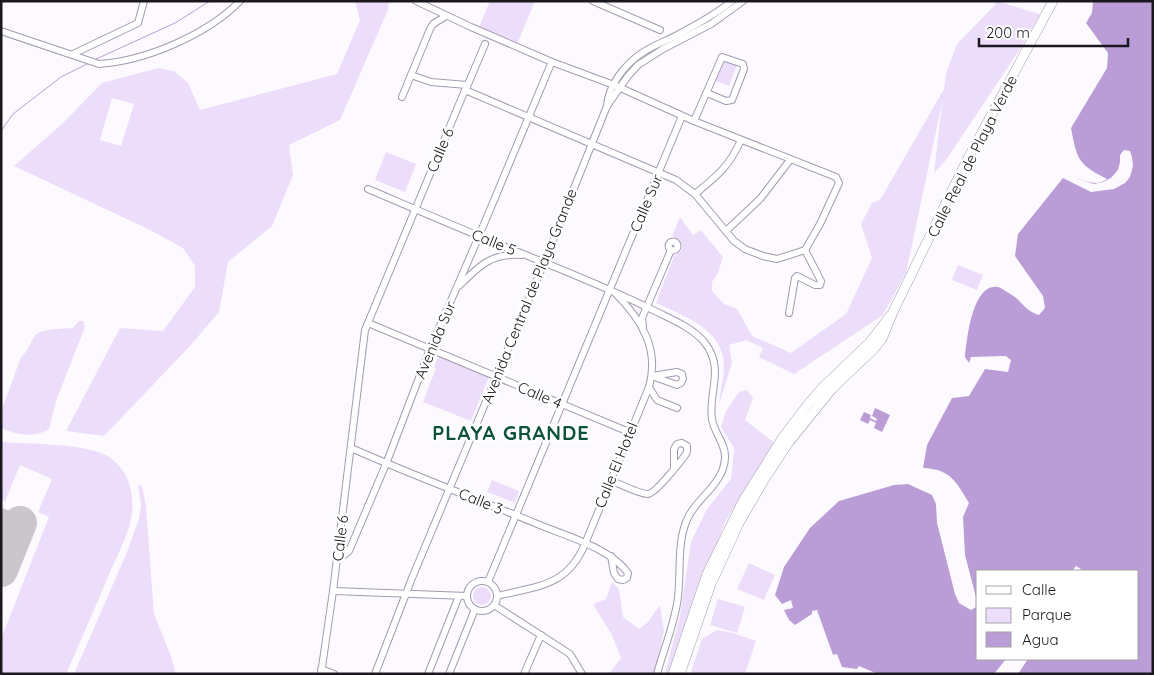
<svg xmlns="http://www.w3.org/2000/svg" width="1154" height="675" viewBox="0 0 1154 675" font-family="Quicksand,sans-serif">
<style>
.green{fill:#ecddfb;fill-rule:evenodd}
.water{fill:#ba9dd6}
.pier{fill:#fdfaff}
.lines{fill:none;stroke-linecap:round;stroke-linejoin:round}
.stream{stroke:#ba9dd6;stroke-width:1}
.taxiway{stroke:#cac6cc;stroke-width:14}
.runway{stroke:#cac6cc;stroke-width:34}
.street-casing{stroke:#a49aae;stroke-width:8}
.secondary-casing{stroke:#a49aae;stroke-width:10}
.street{stroke:#fff;stroke-width:6}
.secondary{stroke:#fff;stroke-width:9}
.labels{text-anchor:middle;dominant-baseline:central;stroke-width:5;stroke-linejoin:round;paint-order:stroke}
.street-label{font-size:15px;fill:#1a171e;stroke:#fff}
.district-label{font-size:20px;font-weight:bold;letter-spacing:1px;fill:#0c533a;stroke:#fff}
</style>
<rect width="100%" height="100%" fill="#fdfaff"/>
<g class="green">
<path d="M355,1H389L388,10L340,120L289,145L293,175L272,226L228,262L219,312L190,346L104,436L66,431L120,328L163,331L195,287V266L183,248L150,230L14,166L62,124L102,83L158,68L174,71L188,83L200,110L337,74L360,20ZM112,98L134,104L121,146L100,140Z"/>
<path d="M490,1H535L517,44L479,27Z"/>
<path d="M996,1L1040,14L1020,49L946,160L934,173L942,103L906,273L883,315L794,374L759,357L763,348L746,340L729,345L732,363L719,404C720,391 724,378 724,365C723,329 684,316 656,303L674,256C686,250 684,240 672,236L680,217L693,235L701,230L723,257L718,273L712,282V291L724,304L737,309L752,336L791,353L846,314L872,258L861,224L872,203L880,200L944,89L946,73L957,44L995,5Z"/>
<path d="M725,60L737,65L729,86L716,81Z"/>
<path d="M386,152L416,164L405,192L375,180Z"/>
<path d="M958,265L983,275L977,290L952,280Z"/>
<path d="M79,321H83L85,327L56,401L49,429C36,438 15,435 2,428V409L21,357C30,349 28,346 34,337C39,328 63,329 73,328Z"/>
<path d="M439,356L489,377L471,421L423,402L436,368L434,367Z"/>
<path d="M747,390L753,398L745,420L776,444L755,473L725,522L668,674H665L680,616L691,542L707,509L731,479L734,448L721,427L726,411L739,392Z"/>
<path d="M1,442C29,444 78,443 103,454C128,465 136,494 131,519C128,534 117,557 110,572C96,606 81,640 66,674H1V639L49,517L38,512L52,479L20,465L5,501L1,500Z"/>
<path d="M492,480L519,491L515,503L487,492Z"/>
<path d="M138,485L142,486L146,506L154,614L171,656L176,674H74L127,552L139,519L141,505Z"/>
<path d="M749,563L775,575L764,600L737,589Z"/>
<path d="M612,582L619,589L623,617L639,629L647,623L660,605L664,631L655,674H609L621,658L612,635L593,604L606,599Z"/>
<circle cx="482" cy="596" r="9"/>
<path d="M718,599L745,607L737,633L710,625Z"/>
<path d="M717,630L733,633L756,641L745,674H697L691,672L702,639Z"/>
</g>
<g class="water">
<path d="M1093,1H1153V674H1018L1028,659H1138V571H1084L1076,566L1072,571H978V605L965,555L963,517L969,503C956,481 950,469 923,468L927,445L952,398L969,396L985,369L1008,372L1011,360L1006,356L971,357L969,363L965,357C967,340 972,283 998,287C1002,288 1008,293 1012,295C1023,302 1025,311 1039,315L1045,308L1043,296L1015,256L1018,234L1063,178C1079,174 1092,190 1107,179C1078,164 1077,160 1071,128L1107,68L1108,53L1086,23L1092,13Z"/>
<path d="M875,408L890,415L882,432L874,428L876,423L870,420L868,424L860,420L864,412L871,415L870,418L876,421L877,419L872,416Z"/>
<path d="M908,484L932,495L936,504L937,523L955,594L959,603L971,610L978,606V659H1006L994,674H878L859,666L857,669L842,667L837,654L833,655L817,610L812,611V614L795,625L789,620L784,610L793,608L791,600L782,604L775,595L784,567L810,528L839,501L894,485Z"/>
</g>
<path class="pier" d="M1124,150L1130,151L1132,157L1133,166L1130,177L1125,183L1114,189L1091,192L1063,178L1070,176L1094,184L1103,182L1111,178L1118,170L1120,162V155Z"/>
<g class="lines">
<g class="stream">
<path d="M94,60L175,23L210,1"/>
<path d="M1,131L13,114L61,77L89,63"/>
</g>
<g class="taxiway">
<path d="M1,515L20,523"/>
<path d="M1,527L6,535L9,550"/>
</g>
<path class="runway" d="M1,570L20,523"/>
<defs>
<g id="street">
<path d="M593,1L660,30"/>
<path d="M1,31L99,64C145,61 207,35 240,1"/>
<path d="M73,54L138,23L144,1"/>
<path d="M411,75L431,82L467,85"/>
<path d="M466,89L485,44"/>
<path d="M402,97L430,29L433,24L446,16"/>
<path d="M607,106C608,86 625,64 642,53C653,45 667,41 679,34C698,24 716,14 732,1"/>
<path d="M694,121L722,57L743,64L744,69L732,100L726,101L707,93"/>
<path d="M368,189C415,209 461,229 508,248C558,268 609,288 657,312C673,320 693,328 705,343C725,369 708,392 712,419C714,433 726,444 725,458C724,485 694,499 686,522C677,545 681,573 678,597C675,623 664,648 657,674"/>
<path d="M695,194C717,176 729,167 741,140"/>
<path d="M726,231L760,199L790,160"/>
<circle cx="673" cy="246" r="4.5"/>
<path d="M459,286C479,266 491,253 521,255"/>
<path d="M789,313L795,278L797,276L815,285H820L821,281L805,250"/>
<path d="M368,323L629,432"/>
<path d="M643,326L642,318L671,250"/>
<path d="M677,372L682,374L683,379L681,383L677,385L652,376Z"/>
<path d="M649,387L657,400L677,408"/>
<path d="M351,448C412,475 474,498 535,523C565,536 609,547 628,573L627,578L623,580L618,579L614,573L611,556"/>
<path d="M610,480C620,484 639,494 648,494C655,494 681,461 686,454C688,450 687,450 687,446L682,443L677,444L674,449V468"/>
<path d="M337,558L343,556L349,551L386,464L430,349L479,236L550,66"/>
<circle cx="482" cy="596" r="15"/>
<path d="M488,582L682,116"/>
<path d="M333,591L467,596"/>
<path d="M497,596C537,586 567,587 585,544L649,387C660,349 641,319 615,293"/>
<path d="M494,605L570,654L582,674"/>
<path d="M321,669L334,674"/>
<path d="M321,674L333,591L365,330L465,90L676,180L695,194L734,241L745,249L763,256L777,259L805,250L820,224L839,183L836,177L694,121L614,85L552,62L471,27L416,1"/>
<path d="M375,674L412,578L544,263L607,106L628,76L638,65L663,49L711,24L743,1"/>
<path d="M428,674L459,596"/>
<path d="M449,674L475,609"/>
<path d="M524,674L541,635"/>
</g>
<g id="secondary">
<path d="M673,674L707,574L743,501L783,437L809,403L823,387L870,342L890,316"/>
<path d="M680,674L711,584L739,523L764,480L789,442L832,389L874,349L882,339L893,312L965,164L1053,1"/>
</g>
</defs>
<use href="#street" class="street-casing"/>
<use href="#secondary" class="secondary-casing"/>
<use href="#street" class="street"/>
<use href="#secondary" class="secondary"/>
</g>
<g class="labels">
<g class="street-label">
<text transform="translate(440 150) rotate(-67)">Calle 6</text>
<text transform="translate(972 156) rotate(-63)">Calle Real de Playa Verde</text>
<text transform="translate(646 203) rotate(-67)">Calle Sur</text>
<text transform="translate(494 242) rotate(22)">Calle 5</text>
<text transform="translate(529 296) rotate(-68)">Avenida Central de Playa Grande</text>
<text transform="translate(435 340) rotate(-67)">Avenida Sur</text>
<text transform="translate(540 395) rotate(23)">Calle 4</text>
<text transform="translate(616 465) rotate(-68)">Calle El Hotel</text>
<text transform="translate(481 501) rotate(22)">Calle 3</text>
<text transform="translate(340 538) rotate(-83)">Calle 6</text>
</g>
<g class="district-label">
<text x="511" y="432">PLAYA GRANDE</text>
</g>
</g>
<rect width="1154" height="675" fill="none" stroke="#1a171e" stroke-width="5"/>
<rect x="976" y="570" width="162" height="90" fill="#ffffff" stroke="#a3a2a5"/>
<rect x="986" y="586" width="25" height="8" fill="#ffffff" stroke="#a3a2a5"/>
<text x="1022" y="595" font-size="15" fill="#1a171e">Calle</text>
<rect x="986" y="608" width="25" height="15" fill="#ecddfb" stroke="#a3a2a5"/>
<text x="1022" y="620" font-size="15" fill="#1a171e">Parque</text>
<rect x="986" y="632" width="25" height="15" fill="#ba9dd6" stroke="#a3a2a5"/>
<text x="1022" y="645" font-size="15" fill="#1a171e">Agua</text>
<path d="M979 38v8h149v-8" fill="none" stroke="#1a171e" stroke-width="2.5"/>
<text x="986" y="38" font-size="15" fill="#1a171e" stroke="#ffffff" stroke-width="4" paint-order="stroke">200 m</text>
</svg>
